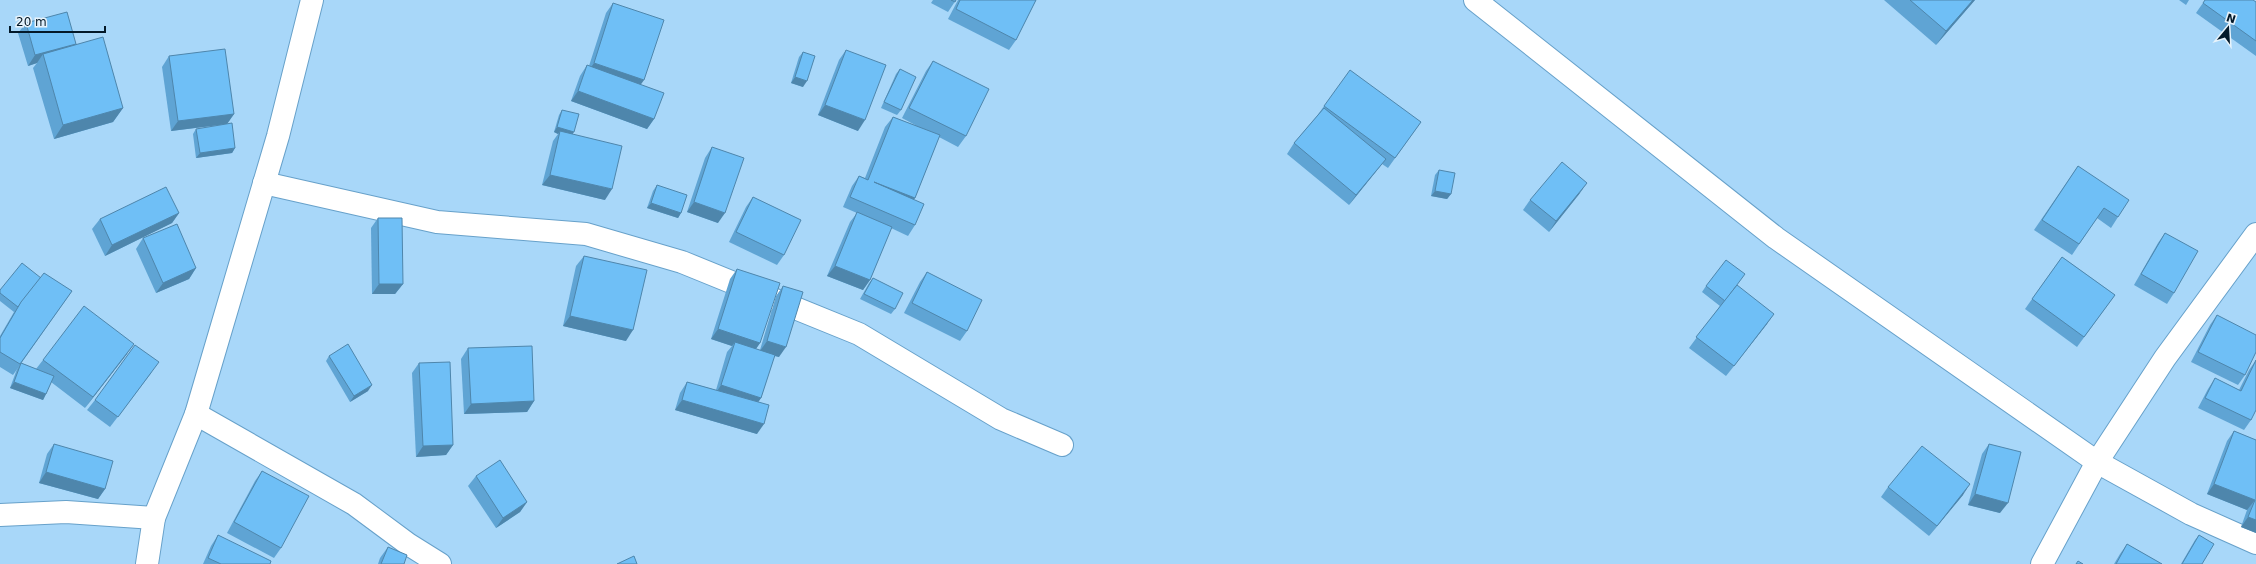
<svg xmlns="http://www.w3.org/2000/svg" width="2256" height="564" viewBox="0 0 2256 564" font-family="'DejaVu Sans',sans-serif">
<style>
.lines{fill:none;stroke-linecap:round;stroke-linejoin:round}
.minor-casing{stroke:#67a1ca;stroke-width:24}
.tertiary-casing{stroke:#67a1ca;stroke-width:24}
.minor{stroke:#fff;stroke-width:22}
.tertiary{stroke:#fff;stroke-width:22}
.wall{fill:#5fa4d4}
.shaded-wall{fill:#4e86ac}
.building{fill:#6fbff6;stroke:#4e86ac}
</style>
<rect width="100%" height="100%" fill="#a8d7f9"/>
<g class="lines">
<defs>
<g id="minor">
<path d="M1475,0L1776,238L2097,462L2191,514L2256,543"/>
<path d="M264,183L437,222L586,234L682,262L859,334L1001,419L1062,445"/>
<path d="M196,414L354,504L408,544L440,564"/>
<path d="M0,515L66,512L154,518"/>
<path d="M2042,564L2097,462L2165,358L2256,234"/>
</g>
<path id="tertiary" d="M147,564L154,518L196,414L278,136L312,0"/>
</defs>
<use href="#minor" class="minor-casing"/>
<use href="#tertiary" class="tertiary-casing"/>
<use href="#minor" class="minor"/>
<use href="#tertiary" class="tertiary"/>
</g>
<g class="wall">
<path d="M933,0H956L948,12L931,3Z"/>
<path d="M958,0H1036L1016,40L1009,50L948,19Z"/>
<path d="M1884,0H1975L1936,45Z"/>
<path d="M2179,0H2189L2186,5Z"/>
<path d="M2205,0L2256,2V56L2196,13Z"/>
<path d="M613,3L641,85L654,119L647,129L571,101L580,76L587,65L589,66L606,13Z"/>
<path d="M26,23L75,45L123,108L113,122L54,139L33,68L37,63L28,66L18,33Z"/>
<path d="M846,50L858,131L818,115L839,60Z"/>
<path d="M803,52V87L791,83L799,57Z"/>
<path d="M169,56L234,114L227,124L171,131L162,67Z"/>
<path d="M933,61L966,136L958,147L939,137L915,198L913,200L915,225L908,236L891,228L870,280L863,290L827,276L850,222L857,213L843,207L852,186L859,176L865,178L885,127L893,117L917,126L902,118L926,71Z"/>
<path d="M900,69L901,110L897,115L881,108L896,74Z"/>
<path d="M1324,106L1421,122L1388,168L1382,164L1378,169L1349,205L1287,154L1294,143L1317,116Z"/>
<path d="M562,110L573,134L605,200L542,185L553,141L558,134L554,132L559,115Z"/>
<path d="M196,129L235,148L232,153L196,158L193,134Z"/>
<path d="M712,147L718,223L687,212L705,158Z"/>
<path d="M2078,166L2118,217L2111,228L2097,218L2072,255L2034,230Z"/>
<path d="M1439,170L1451,194L1447,199L1431,196L1435,175Z"/>
<path d="M657,185L681,213L678,218L647,208L653,191Z"/>
<path d="M1580,193L1549,232L1523,210L1530,200Z"/>
<path d="M753,197L784,255L777,265L729,242L746,207Z"/>
<path d="M179,213L172,223L105,256L92,229L100,219Z"/>
<path d="M378,218L403,284L395,294H372L371,228Z"/>
<path d="M2165,233L2174,293L2167,304L2134,285L2158,243Z"/>
<path d="M143,238L196,268L189,279L156,293L136,249Z"/>
<path d="M584,256L626,341L563,326L576,266Z"/>
<path d="M2062,257L2115,295L2077,347L2025,309Z"/>
<path d="M737,269L760,343L756,349L760,350L776,296L783,286L779,357L774,356L761,398L758,402L757,434L675,410L680,393L687,382L716,390L727,352L732,346L711,339L730,279Z"/>
<path d="M927,272L967,331L960,341L904,313L920,282Z"/>
<path d="M41,278L72,291L13,375L0,367V336L14,312L0,301V290Z"/>
<path d="M873,278L895,309L891,314L860,299L869,283Z"/>
<path d="M1737,285L1767,324L1726,376L1689,348L1720,306L1702,292L1706,286Z"/>
<path d="M2217,315L2245,375L2238,385L2191,362L2210,325Z"/>
<path d="M468,348L534,401L527,412L464,414L461,359Z"/>
<path d="M127,354L85,408L51,382L46,394L43,400L10,388L17,369L21,363L36,369L43,360Z"/>
<path d="M329,356L368,391L350,402L326,361Z"/>
<path d="M2256,360L2251,420L2244,430L2198,408L2208,389L2215,378L2239,390L2249,370Z"/>
<path d="M419,363L453,445L446,455L416,457L412,373Z"/>
<path d="M152,372L110,427L87,410L95,400Z"/>
<path d="M2234,431L2256,440V533L2241,527L2247,510L2207,494L2227,441Z"/>
<path d="M54,444L105,489L98,499L39,483L47,454Z"/>
<path d="M1989,444L2000,513L1968,505L1982,454Z"/>
<path d="M262,471L281,548L274,558L227,533L255,481Z"/>
<path d="M476,476L527,502L520,512L496,528L468,486Z"/>
<path d="M1888,487L1963,495L1929,536L1881,497Z"/>
<path d="M218,535L270,564H203L211,546Z"/>
<path d="M2199,535L2202,564H2181L2195,540Z"/>
<path d="M2127,544L2162,564H2114L2120,554Z"/>
<path d="M388,547L404,564H378L380,558Z"/>
</g>
<g class="shaded-wall">
<path d="M1973,0H1975L1936,45L1946,31Z"/>
<path d="M76,44L69,54H43L37,63L28,66L35,55Z"/>
<path d="M594,63L644,80L637,90L587,73Z"/>
<path d="M795,77L807,81L803,87L791,83Z"/>
<path d="M578,91L654,119L647,129L571,101Z"/>
<path d="M825,105L865,120L858,131L818,115Z"/>
<path d="M123,108L113,122L54,139L63,125Z"/>
<path d="M234,114L227,124L171,131L178,121Z"/>
<path d="M557,127L574,132L570,137L560,131L558,134L554,132Z"/>
<path d="M235,148L232,153L196,158L200,153Z"/>
<path d="M1386,159L1378,169L1349,205L1356,195Z"/>
<path d="M550,175L612,189L605,200L542,185Z"/>
<path d="M874,182L915,198L908,208Z"/>
<path d="M1587,183L1580,193L1549,232L1556,221Z"/>
<path d="M1435,191L1451,194L1447,199L1431,196Z"/>
<path d="M694,202L725,213L718,223L687,212Z"/>
<path d="M651,203L681,213L678,218L647,208Z"/>
<path d="M179,213L172,223L105,256L112,245Z"/>
<path d="M835,266L870,280L863,290L827,276Z"/>
<path d="M196,268L189,279L156,293L163,283Z"/>
<path d="M379,284H403L395,294H372Z"/>
<path d="M1774,314L1767,324L1726,376L1734,366Z"/>
<path d="M570,316L633,330L626,341L563,326Z"/>
<path d="M718,329L760,343L753,353L735,342L732,346L711,339Z"/>
<path d="M767,341L786,347L779,357L760,351Z"/>
<path d="M134,344L127,354L85,408L93,397Z"/>
<path d="M14,382L46,394L43,400L10,388Z"/>
<path d="M372,385L368,391L350,402L354,396Z"/>
<path d="M721,385L761,398L754,408L714,396Z"/>
<path d="M682,400L764,424L757,434L675,410Z"/>
<path d="M534,401L527,412L464,414L471,404Z"/>
<path d="M453,445L446,455L416,457L423,446Z"/>
<path d="M46,472L105,489L98,499L39,483Z"/>
<path d="M1970,484L1963,495L1929,536L1937,526Z"/>
<path d="M2214,484L2255,500L2247,510L2207,494Z"/>
<path d="M1975,494L2008,503L2000,513L1968,505Z"/>
<path d="M527,502L520,512L496,528L503,518Z"/>
<path d="M2248,517L2256,520V533L2241,527Z"/>
</g>
<g class="building">
<path d="M951,0H956L955,2Z"/>
<path d="M960,0H1036L1016,40L956,9Z"/>
<path d="M1910,0H1973L1946,31Z"/>
<path d="M2205,0H2253L2256,2V41L2203,3Z"/>
<path d="M613,3L664,20L644,80L594,63Z"/>
<path d="M67,12L76,44L35,55L26,23Z"/>
<path d="M103,37L123,108L63,125L43,54Z"/>
<path d="M225,49L234,114L178,121L169,56Z"/>
<path d="M846,50L886,65L865,120L825,105Z"/>
<path d="M803,52L815,56L807,81L795,77Z"/>
<path d="M933,61L989,89L966,136L909,108Z"/>
<path d="M587,65L664,93L654,119L578,91Z"/>
<path d="M900,69L916,77L901,110L884,102Z"/>
<path d="M1350,70L1421,122L1395,158L1324,106Z"/>
<path d="M1324,108L1386,159L1356,195L1294,143Z"/>
<path d="M562,110L579,114L574,132L557,127Z"/>
<path d="M893,117L940,135L915,198L874,182L924,204L915,225L850,197L859,176L868,180Z"/>
<path d="M232,123L235,148L200,153L196,129Z"/>
<path d="M560,131L622,146L612,189L550,175Z"/>
<path d="M712,147L744,158L725,213L694,202Z"/>
<path d="M1562,162L1587,183L1556,221L1530,200Z"/>
<path d="M2078,166L2129,200L2118,217L2104,208L2079,244L2042,220Z"/>
<path d="M1439,170L1455,173L1451,194L1435,191Z"/>
<path d="M657,185L687,195L681,213L651,203Z"/>
<path d="M166,187L179,213L112,245L100,219Z"/>
<path d="M753,197L801,220L784,255L736,232Z"/>
<path d="M857,212L892,227L870,280L835,266Z"/>
<path d="M378,218H402L403,284H379Z"/>
<path d="M177,224L196,268L163,283L143,238Z"/>
<path d="M2165,233L2198,251L2174,293L2141,274Z"/>
<path d="M584,256L647,270L633,330L570,316Z"/>
<path d="M2062,257L2115,295L2084,337L2032,299Z"/>
<path d="M1726,260L1745,274L1725,301L1706,286Z"/>
<path d="M22,263L41,278L18,307L0,293V290Z"/>
<path d="M737,269L780,283L760,343L718,329Z"/>
<path d="M927,272L982,300L967,331L912,303Z"/>
<path d="M44,273L72,291L20,364L0,352V338L21,302Z"/>
<path d="M873,278L903,293L895,309L864,294Z"/>
<path d="M1737,285L1774,314L1734,366L1696,337Z"/>
<path d="M783,286L803,292L786,347L767,341Z"/>
<path d="M84,306L134,344L93,397L43,360Z"/>
<path d="M2217,315L2256,335V352L2245,375L2198,352Z"/>
<path d="M735,342L775,355L761,398L721,385Z"/>
<path d="M348,344L372,385L354,396L329,356Z"/>
<path d="M135,345L159,362L118,417L95,400Z"/>
<path d="M532,346L534,401L471,404L468,348Z"/>
<path d="M2256,360V410L2251,420L2205,398L2215,378L2241,391Z"/>
<path d="M450,362L453,445L423,446L419,363Z"/>
<path d="M21,363L54,376L46,394L14,382Z"/>
<path d="M687,382L769,405L764,424L682,400Z"/>
<path d="M2234,431L2256,440V520L2248,517L2255,500L2214,484Z"/>
<path d="M54,444L113,461L105,489L46,472Z"/>
<path d="M1989,444L2021,452L2008,503L1975,494Z"/>
<path d="M1922,446L1970,484L1937,526L1888,487Z"/>
<path d="M500,460L527,502L503,518L476,476Z"/>
<path d="M262,471L309,496L281,548L234,522Z"/>
<path d="M218,535L271,561L270,564H221L208,558Z"/>
<path d="M2199,535L2214,544L2202,564H2182Z"/>
<path d="M2127,544L2162,564H2116Z"/>
<path d="M388,547L407,555L404,564H381Z"/>
<path d="M634,556L637,564H617Z"/>
<path d="M2078,561L2083,564H2076Z"/>
</g>
<g transform="translate(2228 28) rotate(18)" stroke="#e7f3fb" stroke-width="3" paint-order="stroke">
<path d="M0-3L7 15L0 10L-7 15Z" fill="#031929"/>
<text y="-6" font-size="11" font-weight="bold" text-anchor="middle" fill="#031929">N</text>
</g>
<path d="M10 26v6h95v-6" fill="none" stroke="#031929" stroke-width="2"/>
<text x="16" y="26" font-size="12" fill="#031929" stroke="#e7f3fb" stroke-width="3" paint-order="stroke">20 m</text>
</svg>
